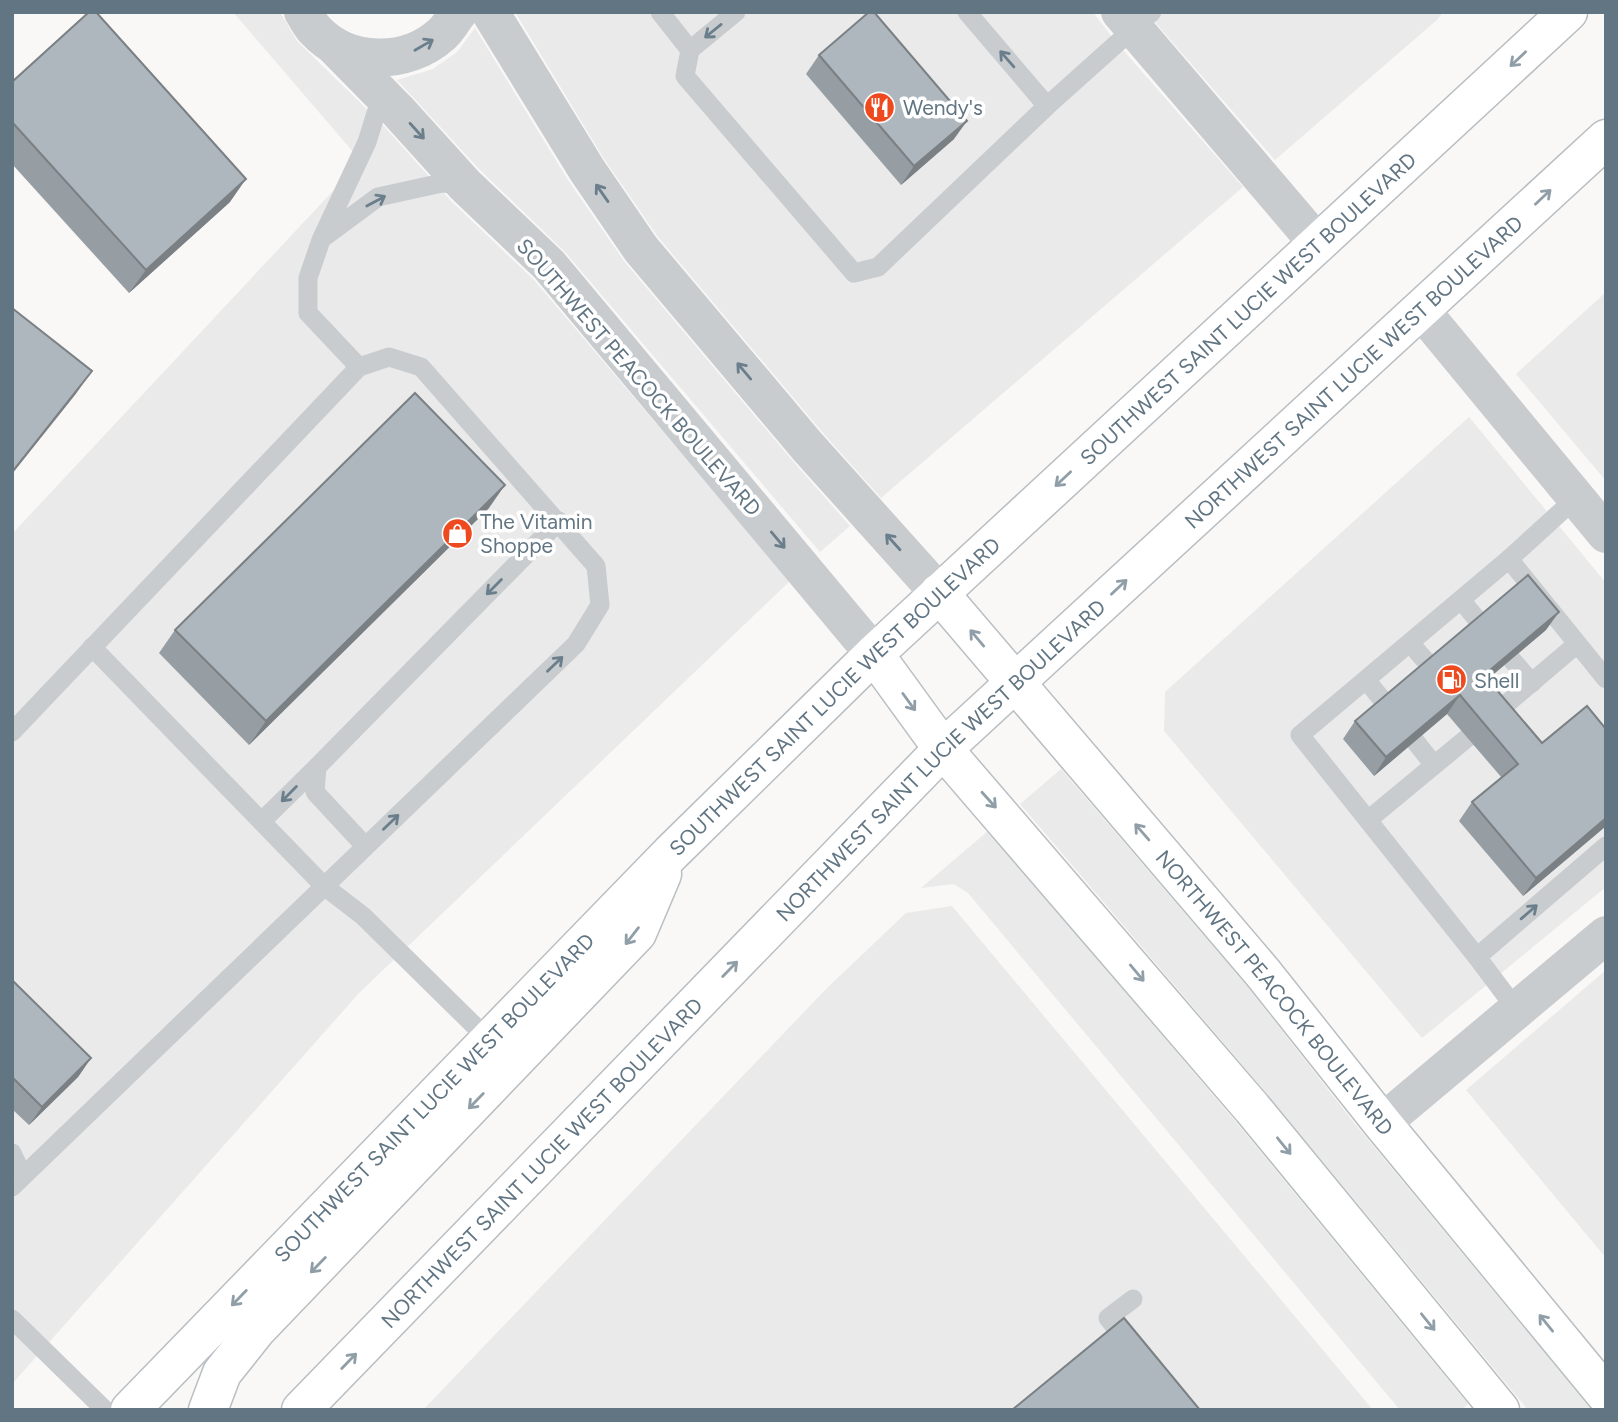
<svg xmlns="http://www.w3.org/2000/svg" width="1618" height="1422" viewBox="0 0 1618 1422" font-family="Figtree,sans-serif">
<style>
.built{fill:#e9eae9}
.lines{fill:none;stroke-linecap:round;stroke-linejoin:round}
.secondary-casing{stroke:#b8bec2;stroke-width:41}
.lane{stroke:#c8cccf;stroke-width:19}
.street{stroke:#c8cccf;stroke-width:38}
.secondary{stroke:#fff;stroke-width:38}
.wall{fill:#969da3}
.shaded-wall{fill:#7a8084}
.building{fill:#aeb7bd;stroke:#7a8084;stroke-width:2}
.oneway{stroke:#6b7e8b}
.oneway2{stroke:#909ea8}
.labels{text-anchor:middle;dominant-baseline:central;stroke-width:7;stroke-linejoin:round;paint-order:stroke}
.poi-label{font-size:21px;fill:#617583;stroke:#fff;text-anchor:start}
.street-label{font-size:21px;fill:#617583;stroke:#fff}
</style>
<rect width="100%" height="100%" fill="#f9f8f6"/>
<g class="built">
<path d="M233,12H280L297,41L383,125L451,201L534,280L790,581L360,992L12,1384V534L361,161Z"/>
<path d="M515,12H1093L1116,42L1243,187L881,498L823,433L658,237L604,159Z"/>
<path d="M1146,12H1443L1438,19L1275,160Z"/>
<path d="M475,28L568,180L624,261L791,459L850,526L820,552L565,252L480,170L397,80L433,69L457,52Z"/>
<path d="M1606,292V481L1516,374Z"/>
<path d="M1469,417L1606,583V887L1422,1038L1164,731L1165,692Z"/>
<path d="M1061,769L1247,986L1351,1119L1592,1410H1528L1268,1095L1020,804Z"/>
<path d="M988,831L1236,1122L1468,1404L1461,1410H1400L968,893L954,884L921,888Z"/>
<path d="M952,906L1373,1410H423L827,988L906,913Z"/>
<path d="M1606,970V1258L1466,1090Z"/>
</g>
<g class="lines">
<defs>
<g id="secondary">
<path id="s1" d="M939,593L1263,973L1382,1123L1606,1395"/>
<path d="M874,654L943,749L1252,1108L1500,1410"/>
<path id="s2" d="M130,1410L671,853L874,654L1568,12"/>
<path d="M208,1410L222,1373L257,1329L637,933L662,874"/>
<path id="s3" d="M301,1410L943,749L1606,139"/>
</g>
</defs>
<use href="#secondary" class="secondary-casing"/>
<g class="lane">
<path d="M660,12L690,50L685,76L854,273L878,267L1047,106L1152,12"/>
<path d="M967,12L1047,106"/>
<path d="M690,50L736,12"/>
<path d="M324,237L378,197L442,183L465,185"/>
<path d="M359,367L308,313V278L321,240L367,142L382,94"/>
<path d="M1509,559L1576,498"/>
<path d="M1461,600L1480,623"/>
<path d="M1410,643L1430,666"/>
<path d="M92,647L324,886L363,916L489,1040"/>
<path d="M1512,660L1532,683"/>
<path d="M1366,680L1385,703"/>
<path d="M1491,717L1577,644"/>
<path d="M12,732L359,367L389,357L421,367L596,566L600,605L576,644L12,1187"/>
<path d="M1415,741L1434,765"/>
<path d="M1368,820L1467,738"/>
<path d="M262,821L317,767"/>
<path d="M365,846L315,792L317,767L559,521"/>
<path d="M1477,957L1606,846"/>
<path d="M1516,1009L1477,957L1300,735L1509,559L1606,679"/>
<path d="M12,1153L23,1176"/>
<path d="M12,1319L105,1410"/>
<path d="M1129,1344L1108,1318L1133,1299"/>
</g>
<g class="street">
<path d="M303,12C307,18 310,25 315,30C348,66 407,66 442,34C449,28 453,19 459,12"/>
<path d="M490,12L587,170L641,249L807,446L939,593"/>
<path d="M1120,12L1318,244"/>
<path d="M335,47L398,111L465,185L549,265L874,654"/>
<path d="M1421,310L1606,534"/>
<path d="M1382,1123L1606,935"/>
</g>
<use href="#secondary" class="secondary"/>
</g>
<g class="wall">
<path d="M819,55L954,139L901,185L806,74Z"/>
<path d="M12,82L230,202L129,293L12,164Z"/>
<path d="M489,508L249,745L159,653L175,630Z"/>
<path d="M1546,630L1488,679L1606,826L1523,896L1459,821L1472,802L1502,778L1447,714L1374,776L1343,739L1355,721Z"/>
<path d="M12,980L91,1058L78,1077L29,1125L12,1109Z"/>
</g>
<g class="shaded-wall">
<path d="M967,121L954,139L901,185L914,166Z"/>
<path d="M246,179L230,202L129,293L146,270Z"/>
<path d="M92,371L75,395L12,474V472Z"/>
<path d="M505,485L489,508L249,745L266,721Z"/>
<path d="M1559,612L1546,630L1471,693L1484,675Z"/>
<path d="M1460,695L1447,714L1374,776L1386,757Z"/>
<path d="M1606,818V826L1523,896L1536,878Z"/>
<path d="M91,1058L78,1077L29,1125L42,1107Z"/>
</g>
<g class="building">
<path d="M89,12H96L246,179L146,270L12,122V82Z"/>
<path d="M869,12H874L967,121L914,166L819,55Z"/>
<path d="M12,308L92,371L12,472Z"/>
<path d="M415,393L505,485L266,721L175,630Z"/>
<path d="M1528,575L1559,612L1484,675L1542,743L1587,706L1606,729V818L1536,878L1472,802L1518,764L1460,695L1386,757L1355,721Z"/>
<path d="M12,980L91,1058L42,1107L12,1077Z"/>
<path d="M1124,1318L1200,1410H1012Z"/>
</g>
<defs><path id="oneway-shaft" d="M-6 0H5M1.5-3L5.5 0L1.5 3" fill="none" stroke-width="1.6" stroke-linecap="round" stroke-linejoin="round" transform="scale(1.75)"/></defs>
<g class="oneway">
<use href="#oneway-shaft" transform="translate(713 31) rotate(141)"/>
<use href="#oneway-shaft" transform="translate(424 45) rotate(-30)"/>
<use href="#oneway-shaft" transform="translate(1007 59) rotate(-131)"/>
<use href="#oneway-shaft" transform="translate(417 131) rotate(48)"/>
<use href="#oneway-shaft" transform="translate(602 193) rotate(-125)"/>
<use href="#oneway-shaft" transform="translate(376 201) rotate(-28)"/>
<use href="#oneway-shaft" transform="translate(744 371) rotate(-130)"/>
<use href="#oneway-shaft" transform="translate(778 540) rotate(50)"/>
<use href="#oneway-shaft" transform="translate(893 542) rotate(-132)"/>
<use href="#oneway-shaft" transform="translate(494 587) rotate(135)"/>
<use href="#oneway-shaft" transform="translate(555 664) rotate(-44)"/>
<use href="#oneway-shaft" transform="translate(289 794) rotate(135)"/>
<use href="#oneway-shaft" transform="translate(391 822) rotate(-44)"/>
<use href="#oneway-shaft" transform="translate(1529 912) rotate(-41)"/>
</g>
<g class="oneway2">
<use href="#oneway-shaft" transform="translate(1518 59) rotate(137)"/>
<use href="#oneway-shaft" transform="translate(1543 197) rotate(-43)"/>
<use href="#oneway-shaft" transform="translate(1063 479) rotate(137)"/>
<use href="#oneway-shaft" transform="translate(1119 587) rotate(-43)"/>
<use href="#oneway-shaft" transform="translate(977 638) rotate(-130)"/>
<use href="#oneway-shaft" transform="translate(909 702) rotate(54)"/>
<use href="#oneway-shaft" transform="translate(989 800) rotate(48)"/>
<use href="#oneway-shaft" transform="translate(1142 832) rotate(-131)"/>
<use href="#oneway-shaft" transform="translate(632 936) rotate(128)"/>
<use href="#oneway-shaft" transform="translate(730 969) rotate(-46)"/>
<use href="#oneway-shaft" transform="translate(1137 973) rotate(50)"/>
<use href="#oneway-shaft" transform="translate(476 1101) rotate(134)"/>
<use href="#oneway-shaft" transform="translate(1284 1146) rotate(51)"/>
<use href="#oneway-shaft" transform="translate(318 1265) rotate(134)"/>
<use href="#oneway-shaft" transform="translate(239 1298) rotate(134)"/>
<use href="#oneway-shaft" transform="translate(1428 1322) rotate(51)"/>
<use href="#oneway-shaft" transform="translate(1546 1323) rotate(-129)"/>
<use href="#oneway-shaft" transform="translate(349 1361) rotate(-46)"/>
</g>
<defs>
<symbol id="restaurant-disc" viewBox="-11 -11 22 22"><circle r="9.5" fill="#ef4a1f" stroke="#fff"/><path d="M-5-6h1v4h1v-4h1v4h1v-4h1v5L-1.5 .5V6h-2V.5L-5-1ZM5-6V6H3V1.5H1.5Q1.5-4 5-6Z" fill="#fff"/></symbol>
<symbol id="shop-disc" viewBox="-11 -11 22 22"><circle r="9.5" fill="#ef4a1f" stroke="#fff"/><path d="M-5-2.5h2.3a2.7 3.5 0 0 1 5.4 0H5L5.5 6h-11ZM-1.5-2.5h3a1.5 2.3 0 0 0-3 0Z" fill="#fff"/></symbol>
<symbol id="fuel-disc" viewBox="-11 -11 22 22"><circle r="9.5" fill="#ef4a1f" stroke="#fff"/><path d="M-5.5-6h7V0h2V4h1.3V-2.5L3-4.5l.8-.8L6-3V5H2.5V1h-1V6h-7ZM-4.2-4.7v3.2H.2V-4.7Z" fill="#fff"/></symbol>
</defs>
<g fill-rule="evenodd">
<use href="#restaurant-disc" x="862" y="90" width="35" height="35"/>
<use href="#shop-disc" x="440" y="516" width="35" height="35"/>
<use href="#fuel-disc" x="1434" y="662" width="35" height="35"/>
</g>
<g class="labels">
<g class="poi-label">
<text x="903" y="107">Wendy's</text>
<text x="480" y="521">The Vitamin<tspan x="480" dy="24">Shoppe</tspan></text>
<text x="1474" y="680">Shell</text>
</g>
<g class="street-label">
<text stroke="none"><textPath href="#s2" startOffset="1570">SOUTHWEST SAINT LUCIE WEST BOULEVARD</textPath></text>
<text stroke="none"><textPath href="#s3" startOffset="1479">NORTHWEST SAINT LUCIE WEST BOULEVARD</textPath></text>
<text transform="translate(639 377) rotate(49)">SOUTHWEST PEACOCK BOULEVARD</text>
<text stroke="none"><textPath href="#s2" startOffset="1003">SOUTHWEST SAINT LUCIE WEST BOULEVARD</textPath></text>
<text stroke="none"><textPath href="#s3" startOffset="912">NORTHWEST SAINT LUCIE WEST BOULEVARD</textPath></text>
<text stroke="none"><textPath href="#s1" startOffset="522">NORTHWEST PEACOCK BOULEVARD</textPath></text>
<text stroke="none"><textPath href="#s2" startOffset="436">SOUTHWEST SAINT LUCIE WEST BOULEVARD</textPath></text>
<text stroke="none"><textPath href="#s3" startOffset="345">NORTHWEST SAINT LUCIE WEST BOULEVARD</textPath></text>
</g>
</g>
<rect width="1618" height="1422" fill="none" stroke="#617583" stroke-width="28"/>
</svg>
